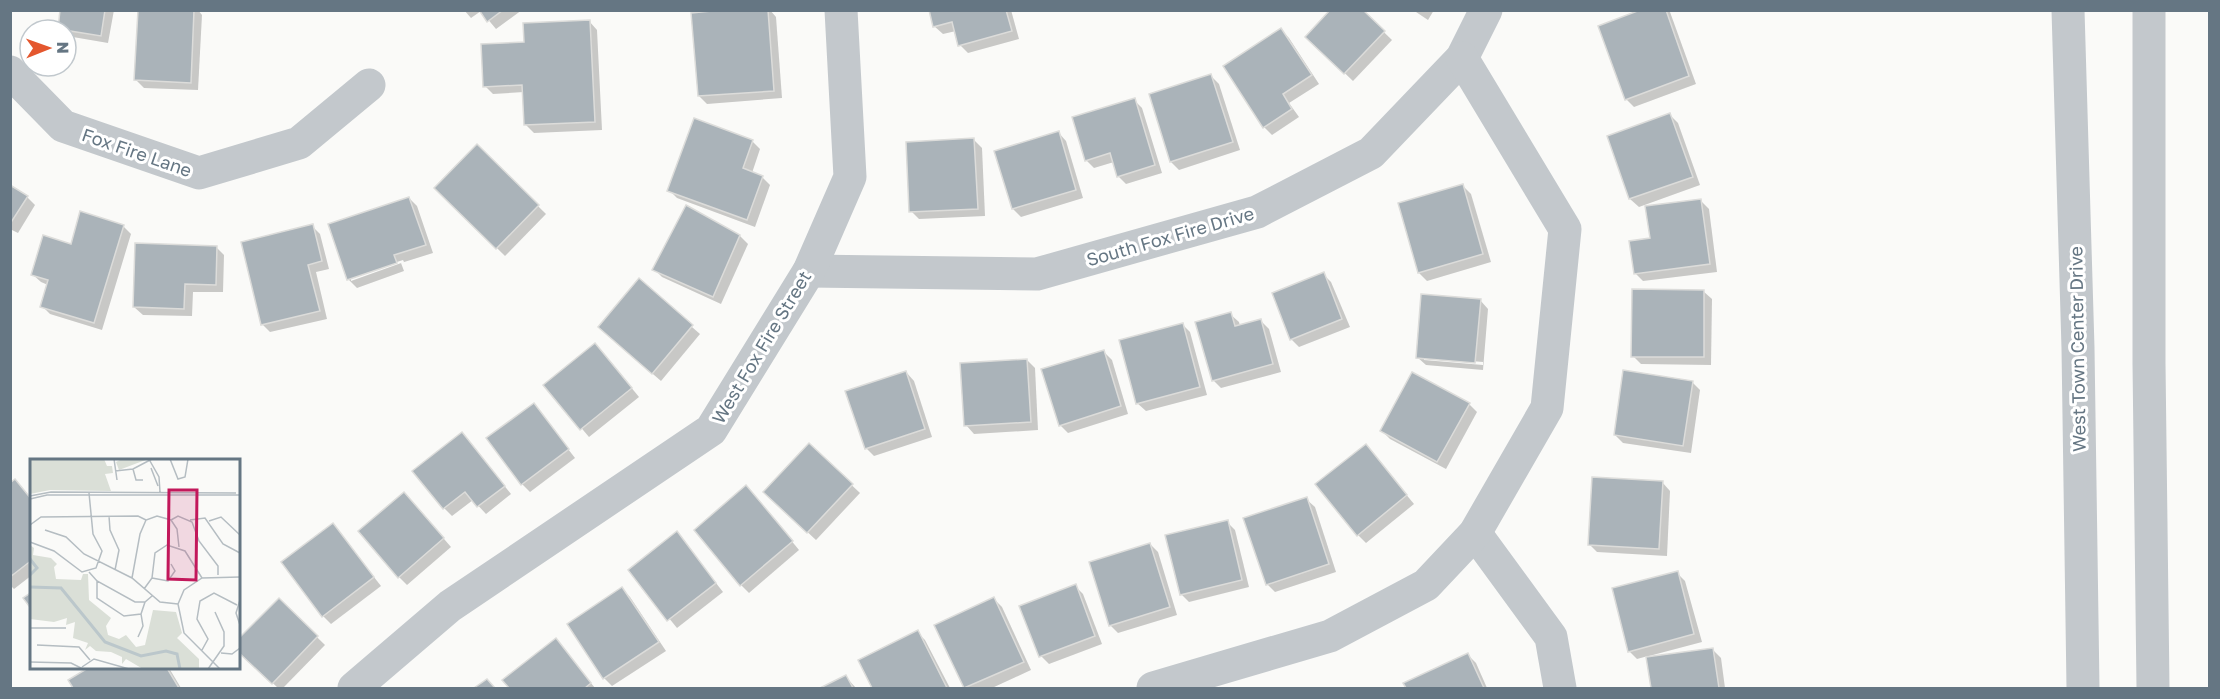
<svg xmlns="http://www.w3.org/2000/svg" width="2220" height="699" viewBox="0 0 2220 699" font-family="'Golos Text',sans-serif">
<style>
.shadow{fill:#0003;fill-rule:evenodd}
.building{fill:#aab3b9;stroke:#dcdcda;stroke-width:1.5}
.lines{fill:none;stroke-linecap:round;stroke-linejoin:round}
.minor{stroke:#c3c8cc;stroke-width:33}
.tertiary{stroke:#c3c8cc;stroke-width:33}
.labels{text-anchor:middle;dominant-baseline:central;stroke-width:6;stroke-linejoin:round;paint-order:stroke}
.street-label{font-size:18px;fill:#657683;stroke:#fff}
.inset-river{fill:none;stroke:#bbc7cb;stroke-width:3}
.inset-road{fill:none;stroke:#b5bdc2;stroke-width:1.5}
.view{fill:#c2185b;fill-opacity:0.15;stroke:#c2185b;stroke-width:3}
.inset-edge{fill:none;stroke:#657683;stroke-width:3}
</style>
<rect width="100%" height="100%" fill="#fafaf8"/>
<g class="shadow">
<path d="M58,10H114L108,43L67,36L66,30L59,28L62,11Z"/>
<path d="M139,10H198L202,15L198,90L144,88L136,80Z"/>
<path d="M464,10H522L496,29L481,11L471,18Z"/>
<path d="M742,10H770L776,17L782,98L707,104L699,96Z"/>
<path d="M930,10H1011L1019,39L968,53L960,45L956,31L943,34L934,26Z"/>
<path d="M1361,10L1392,40L1353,81L1307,37Z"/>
<path d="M1413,10H1434L1428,20Z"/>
<path d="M1644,10L1670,12L1696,84L1634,107L1626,99Z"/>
<path d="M589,21L597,30L602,130L534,133L526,125L524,92L493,94L485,86L526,43Z"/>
<path d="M1281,30L1289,38L1319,84L1289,103L1299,117L1272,135L1264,127Z"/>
<path d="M1211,76L1219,84L1240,150L1179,170L1171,162Z"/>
<path d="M1134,100L1142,108L1162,173L1126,184L1118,176L1114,162L1094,168L1086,160Z"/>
<path d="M1670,115L1678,123L1700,185L1639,207L1630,199L1609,137Z"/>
<path d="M1058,132L1066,141L1083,198L1021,217L1013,209Z"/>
<path d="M974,140L982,148L985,216L919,219L911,211Z"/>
<path d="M752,141L760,149L752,173L762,177L770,185L755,227L677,198L669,190Z"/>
<path d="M477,146L546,214L505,256L436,188Z"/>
<path d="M1463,186L1471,194L1491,262L1427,281L1419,273Z"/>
<path d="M10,187L27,197L35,205L18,233L10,229Z"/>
<path d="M409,198L417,206L433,253L401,263L404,271L357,288L349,280L330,225ZM403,260L404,262L351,281V277Z"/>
<path d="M1701,201L1709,209L1717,272L1643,281L1635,273L1652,239Z"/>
<path d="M686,207L740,236L748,244L721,304L662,277L654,269Z"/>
<path d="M123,226L131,234L102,330L50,314L42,306L48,285L41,282L32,274L72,246Z"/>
<path d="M312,226L320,234L329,269L316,272L327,319L270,332L262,324Z"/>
<path d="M216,247L224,255L223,292H193L192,316L143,315L134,307Z"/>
<path d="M1323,274L1331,282L1350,327L1299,347L1291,339Z"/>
<path d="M639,281L700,334L661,381L608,335Z"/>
<path d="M1703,291L1712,299L1711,365L1641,364L1633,356Z"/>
<path d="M1480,300L1488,309L1483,370L1426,365L1417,357ZM1424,357L1483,362V365L1424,360Z"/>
<path d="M1230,314L1239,322L1240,326L1261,321L1269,329L1281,372L1221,388L1213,380Z"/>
<path d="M1182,324L1190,332L1207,395L1146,411L1137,403Z"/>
<path d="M1104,352L1112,360L1128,414L1068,433L1060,425Z"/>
<path d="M603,353L639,397L589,437L545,385Z"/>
<path d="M1027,360L1035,368L1038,430L974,434L966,425Z"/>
<path d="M906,372L914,381L932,437L874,456L866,448Z"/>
<path d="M1692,382L1700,390L1691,453L1623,443L1615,435Z"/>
<path d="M1469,404L1477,412L1446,469L1390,439L1382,431Z"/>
<path d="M534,405L575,458L530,492L522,484Z"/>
<path d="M462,434L511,494L486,514L473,500L452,516L444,508Z"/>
<path d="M809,445L860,493L816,540L773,500Z"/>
<path d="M1366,446L1414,504L1366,543L1358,535Z"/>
<path d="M1662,482L1670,491L1667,556L1597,552L1589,544Z"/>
<path d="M10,485L32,500V575L14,589L10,585Z"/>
<path d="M754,495L799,550L749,593L741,585Z"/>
<path d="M1306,499L1315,507L1336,572L1275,592L1267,584Z"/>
<path d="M412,502L451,547L407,585L399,577Z"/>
<path d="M1227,522L1235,530L1249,587L1189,602L1181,594Z"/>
<path d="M333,525L381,586L331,624L323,616Z"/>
<path d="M677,533L723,592L677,628L630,570Z"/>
<path d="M1150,544L1158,552L1177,615L1118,633L1110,625Z"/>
<path d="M1677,573L1685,581L1702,642L1649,656L1650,658L1713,650L1721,658L1725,688H1652L1648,656L1637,659L1629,651Z"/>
<path d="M1075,586L1083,594L1102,644L1049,664L1041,656L1021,607Z"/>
<path d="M622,589L630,597L666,651L612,686L604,678Z"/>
<path d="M994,599L1002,607L1031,670L992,688H965L936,626Z"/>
<path d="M279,600L325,645L283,688H278L238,650Z"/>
<path d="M917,632L925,640L950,688H874L860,661Z"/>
<path d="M556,640L595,688H511L504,680Z"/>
<path d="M1468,655L1476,663L1487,688H1407L1405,684Z"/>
<path d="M91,668H169L181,688H75L70,680Z"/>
<path d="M845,676L856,688H823Z"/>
</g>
<g class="building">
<path d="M60,10H105L101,36L58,29Z"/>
<path d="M138,10H194L191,83L134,80Z"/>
<path d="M479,10H503L487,22Z"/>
<path d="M722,10H768L774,91L698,96L691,13Z"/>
<path d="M929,10H1006L1012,31L958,46L952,22L933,27Z"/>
<path d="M1330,10H1363L1385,31L1344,74L1305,37Z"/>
<path d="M1640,10H1666L1689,76L1625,100L1598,26Z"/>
<path d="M590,20L595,122L524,125L522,85L483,87L481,44L524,42L523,23Z"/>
<path d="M1281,28L1312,75L1283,94L1292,109L1263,128L1223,66Z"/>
<path d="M1211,74L1233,142L1170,162L1149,94Z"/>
<path d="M1135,98L1155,165L1117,177L1110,153L1085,161L1072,117Z"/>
<path d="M1670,113L1693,177L1629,199L1607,136Z"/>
<path d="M694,118L753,140L743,168L763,176L747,220L667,191Z"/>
<path d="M1059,131L1076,190L1012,209L994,151Z"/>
<path d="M974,138L978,209L909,212L906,142Z"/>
<path d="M477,144L539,205L496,249L434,188Z"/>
<path d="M1463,184L1483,254L1418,273L1398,203Z"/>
<path d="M10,185L28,196L10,224Z"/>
<path d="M409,197L426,245L394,255L397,263L347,280L328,224Z"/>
<path d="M1701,199L1710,264L1634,274L1629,241L1650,238L1645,206Z"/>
<path d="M686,205L740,235L713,297L652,270Z"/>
<path d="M80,211L124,225L94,323L40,307L48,280L31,275L43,235L71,244Z"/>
<path d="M313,224L322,261L308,265L320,311L261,325L241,242Z"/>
<path d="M135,243L217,246L216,285L185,284L184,309L133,307Z"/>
<path d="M1324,272L1342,319L1290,340L1272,293Z"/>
<path d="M639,278L693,325L652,374L598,327Z"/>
<path d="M1632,289L1704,290V357H1631Z"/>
<path d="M1421,294L1481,299L1475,363L1416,358Z"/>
<path d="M1231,312L1235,326L1261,319L1273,364L1212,381L1195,322Z"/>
<path d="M1183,323L1200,387L1136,404L1119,340Z"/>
<path d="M595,343L632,388L580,430L543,385Z"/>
<path d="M1104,350L1121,406L1059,426L1041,369Z"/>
<path d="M1027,359L1031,422L964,426L960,363Z"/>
<path d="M1623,370L1693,381L1683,446L1614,435Z"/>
<path d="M906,371L925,429L865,449L845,391Z"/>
<path d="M1412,372L1470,403L1437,462L1380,431Z"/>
<path d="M534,403L569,449L521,485L486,438Z"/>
<path d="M462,432L505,486L477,507L465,492L443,509L412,471Z"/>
<path d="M809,443L853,484L807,533L763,492Z"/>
<path d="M1366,444L1407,495L1357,536L1315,484Z"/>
<path d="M1592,477L1663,481L1659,549L1588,545Z"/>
<path d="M15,479L32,500V560L10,577V483Z"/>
<path d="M746,485L793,541L740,586L694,530Z"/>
<path d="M404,492L444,538L398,578L358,531Z"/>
<path d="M1307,497L1329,564L1266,585L1243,518Z"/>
<path d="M1228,520L1242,580L1180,595L1165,535Z"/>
<path d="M333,523L374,577L322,617L281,562Z"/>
<path d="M677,531L716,583L667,621L628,570Z"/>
<path d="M1150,543L1170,607L1109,626L1089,562Z"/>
<path d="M1678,571L1694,634L1628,652L1612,588Z"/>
<path d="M1076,584L1095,636L1039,657L1019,606Z"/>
<path d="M622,587L659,642L603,679L567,624Z"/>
<path d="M32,592V610L23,598Z"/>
<path d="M994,597L1024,662L964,688L934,625Z"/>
<path d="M279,598L318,636L272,684L238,652V639Z"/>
<path d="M918,630L947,688H872L858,660Z"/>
<path d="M556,638L591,683L585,688H509L502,680Z"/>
<path d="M1713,648L1719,688H1651L1646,657Z"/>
<path d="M1468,653L1484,688H1406L1403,683Z"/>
<path d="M88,668H167L179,688H73L68,680Z"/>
<path d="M846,675L853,688H820Z"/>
<path d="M487,679L495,688H474Z"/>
</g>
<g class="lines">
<g class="minor">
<path d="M10,72L63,126L199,173L299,143L369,85"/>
<path d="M809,271L1037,274L1257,212L1371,153L1462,58L1486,10"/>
<path d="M1475,533L1551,637L1560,688"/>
<path d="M354,688L450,606L711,430L809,271L850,177L841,10"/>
<path d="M1153,688L1330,636L1426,585L1475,533L1547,408L1565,229L1462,58"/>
</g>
<g class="tertiary">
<path d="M2068,10L2078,348L2083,688"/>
<path d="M2149,10V363L2153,688"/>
</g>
</g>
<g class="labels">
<g class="street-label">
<text transform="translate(137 152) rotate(19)">Fox Fire Lane</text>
<text transform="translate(1170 236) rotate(-16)">South Fox Fire Drive</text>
<text transform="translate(761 347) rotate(-59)">West Fox Fire Street</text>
<text transform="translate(2077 349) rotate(-91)">West Town Center Drive</text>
</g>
</g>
<g transform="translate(30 459)">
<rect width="210" height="210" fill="#fafaf8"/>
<path d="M1,0H74L77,7H82L83,14L75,15L81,32L20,31L0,35ZM92,0H118L89,11L86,3ZM0,86L4,89L3,96L21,99L27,105L24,108L26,120L51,121L53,115H58L59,141L81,159L76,167L78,176L89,180L96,176L106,188L115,186L123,151L146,153L152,174L147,179L169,200V210H113L96,200L92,205V198L81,193L66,192L60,187L55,191L58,184L43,179L45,163L36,166L37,159L24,163L0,160Z" fill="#dadfd7"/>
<path class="inset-river" d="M0,100L7,109L0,116M0,128L31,129L75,183L111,197L136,192L147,195L150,210"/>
<path class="inset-road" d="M84,0L87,21M140,0L148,20L155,18L158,0M120,2L129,18L130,33M121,9L128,27M103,10L106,21H113M85,12L103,10L122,0M0,37L21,33L206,34M0,40L17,36H210M79,57L80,71L89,91L85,111M141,61L148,57L162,63L169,82L188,107V116M160,61L175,59L193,85L210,94M179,62L191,58L210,76M0,66L11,58L108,57L116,61M15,71L36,78L54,95L102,119L130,143L148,145M0,83L24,92L52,113L66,109L72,92L63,75L59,34M59,113L67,122L105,143H115L122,137M102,119L110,75L116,61L127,57L141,61L147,70L149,88M122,119L138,122L145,112L141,105M67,122V139L94,157L111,155L115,143M114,130L122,119L125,94L137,86L155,92L172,119M210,141L206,154L210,166M0,169H36M108,178L113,167L111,155M7,186L49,188L60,201M172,191L178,180L167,160L170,142L184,134L207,146M191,194L202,195L210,189M0,203L41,204L53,210M52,208L64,200L99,210M178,210L194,187V173L185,153M190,210L154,174L148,145L154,131L172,119L210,118"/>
<path class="view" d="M139,31H167L166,121L138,120Z"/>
<rect width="210" height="210" class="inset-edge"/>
</g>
<rect width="2220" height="699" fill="none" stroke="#657683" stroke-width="24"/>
<g transform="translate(48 48) rotate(89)"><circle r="28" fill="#ffffff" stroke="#c1c8cd" stroke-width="1.5"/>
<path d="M0-4.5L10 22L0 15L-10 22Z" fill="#e4572e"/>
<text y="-9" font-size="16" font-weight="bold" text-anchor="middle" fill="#657683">N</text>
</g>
</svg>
